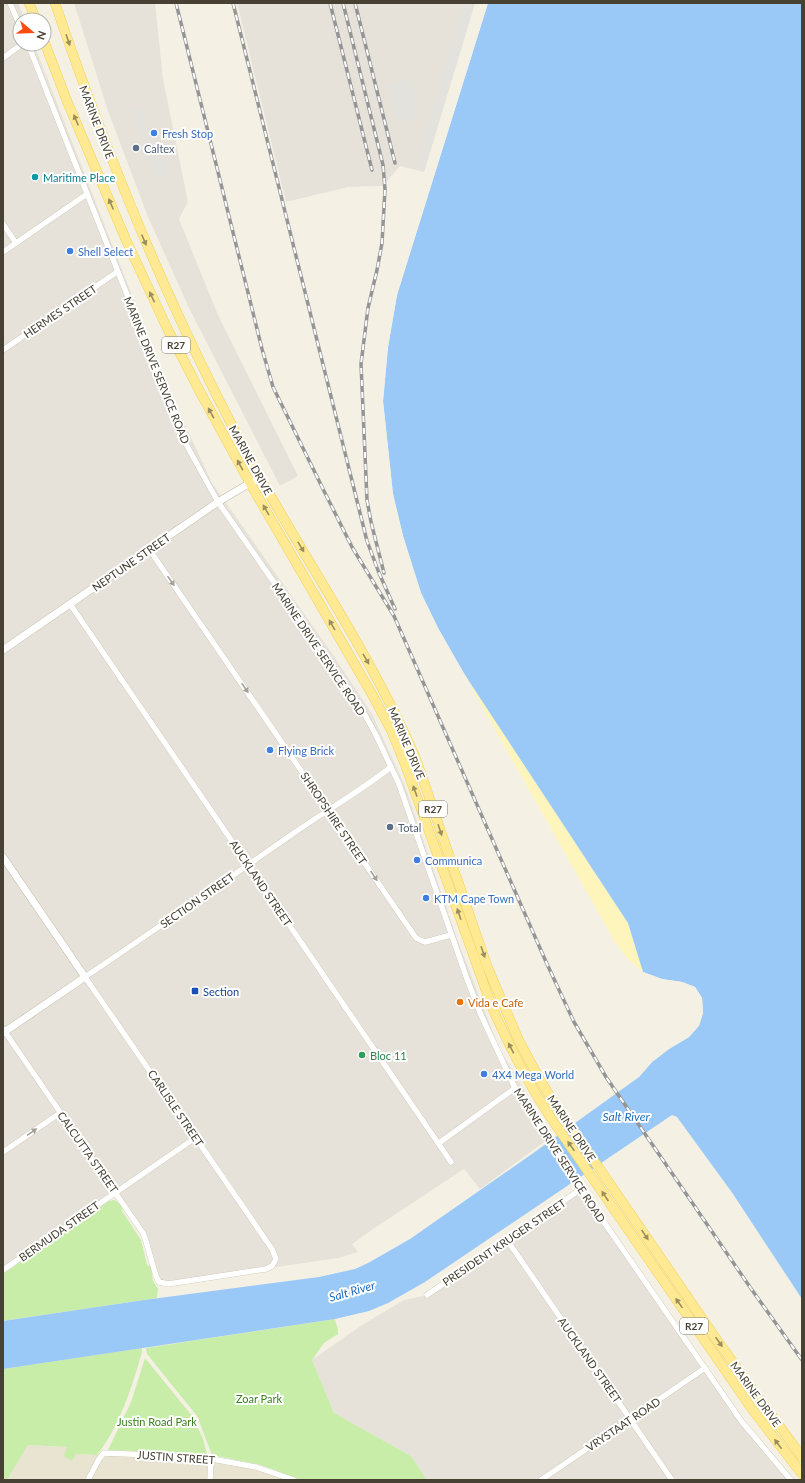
<svg xmlns="http://www.w3.org/2000/svg" width="805" height="1483" viewBox="0 0 805 1483" font-family="Lato,sans-serif">
<style>
.residential{fill:#e9e4d2}
.industrial{fill:#e6e2da}
.green{fill:#c8eda8}
.sand{fill:#fdf5bb}
.parking{fill:#e4e2dd}
.water{fill:#9ac9f8}
.pier{fill:#f4f1e4}
.lines{fill:none;stroke-linecap:round;stroke-linejoin:round}
.minor-casing{stroke:#c1baa6;stroke-width:6}
.tertiary-casing{stroke:#c1baa6;stroke-width:8}
.primary-casing{stroke:#f1d056;stroke-width:10}
.minor{stroke:#fff;stroke-width:5.5}
.tertiary{stroke:#fff;stroke-width:7}
.primary{stroke:#ffea93;stroke-width:9}
.rail-casing{stroke:#959595;stroke-width:3.5}
.rail{stroke:#fff;stroke-width:2;stroke-dasharray:6;stroke-linecap:butt}
.oneway{fill:#9a8d5e}
.oneway2{fill:#a3a099}
.shop-dot{fill:#3f7fe0;stroke:#fff;stroke-width:1.5}
.service-dot{fill:#5c6f8a;stroke:#fff;stroke-width:1.5}
.culture-dot{fill:#0f9aa8;stroke:#fff;stroke-width:1.5}
.transit-dot{fill:#1a4fb4;stroke:#fff;stroke-width:1.5}
.food-dot{fill:#e8710a;stroke:#fff;stroke-width:1.5}
.leisure-dot{fill:#2e9e5b;stroke:#fff;stroke-width:1.5}
.labels{text-anchor:middle;dominant-baseline:central;stroke-width:4;stroke-linejoin:round;paint-order:stroke}
.shield{fill:#fff;stroke:#7e7a70;stroke-width:1}
.shield-label{font-size:10px;font-weight:bold;fill:#474133}
.street-label{font-size:11px;fill:#474133;stroke:#fff}
.shop-label{font-size:11px;fill:#366cbe;stroke:#fff;text-anchor:start}
.service-label{font-size:11px;fill:#4e5e75;stroke:#fff;text-anchor:start}
.culture-label{font-size:11px;fill:#0d838f;stroke:#fff;text-anchor:start}
.transit-label{font-size:11px;fill:#164399;stroke:#fff;text-anchor:start}
.food-label{font-size:11px;fill:#c56008;stroke:#fff;text-anchor:start}
.leisure-label{font-size:11px;fill:#27864d;stroke:#fff;text-anchor:start}
.park-label{font-size:11px;fill:#3c7f20;stroke:#fff}
.water-label{font-size:12px;font-style:italic;fill:#216ebf;stroke:#fff}
</style>
<rect width="100%" height="100%" fill="#f4f1e4"/>
<path class="residential" d="M28,1445L67,1447L76,1454L97,1455L104,1454L146,1455L228,1462L292,1480H7Z"/>
<g class="industrial">
<path d="M3,3H18L25,20H20V44H34L169,390L212,483L333,655L372,714L405,786L455,933L499,1048L552,1136L480,1189L464,1169L376,1227L352,1244L358,1252L338,1258L168,1283L160,1282L146,1237L115,1192L3,1269Z"/>
<path d="M74,3H155L163,79L188,202L179,219L218,315L298,476L280,486L190,310L148,217L108,111Z"/>
<path d="M237,3H475L424,172L400,166L383,186L348,187L286,202Z"/>
<path d="M581,1189L742,1422L791,1480H427L411,1456L334,1413L312,1360L362,1325L404,1300L427,1295Z"/>
</g>
<g class="green">
<path d="M114,1200L119,1203L122,1207V1211L141,1240L147,1265L151,1267L153,1281L158,1289L157,1298L3,1321V1274L109,1201Z"/>
<path d="M335,1319L338,1330V1334L324,1343L312,1360L334,1413L411,1456L427,1480H302L261,1465L212,1455L197,1416L147,1354L146,1348Z"/>
<path d="M142,1348V1352C132,1387 120,1426 97,1455L76,1454L72,1461L64,1456L67,1447L28,1445L7,1480H3V1369Z"/>
<path d="M145,1358L193,1417L203,1439L207,1454L108,1450L131,1402Z"/>
</g>
<path class="sand" d="M461,669L628,923L643,972L626,957L615,942Z"/>
<g class="parking">
<path d="M463,3H475L424,172L421,171L417,156Z"/>
<path d="M410,78L419,116L416,120L400,117L395,113L388,84Z"/>
<path d="M140,107L150,135L148,139L151,147L154,148L156,152L161,150L168,174L156,178L132,109Z"/>
</g>
<path class="water" d="M488,3H802V1299L733,1194L677,1117L672,1115L425,1282L388,1303L369,1311L335,1319L3,1369V1321L144,1300L319,1277L355,1269L368,1263L410,1239L532,1154L639,1077L652,1062L669,1049L689,1037L699,1026L703,1013L702,998L695,987L682,982L662,979L643,972L628,923L461,669L438,628L421,593L403,536L393,494L383,401L388,347L397,295Z"/>
<g class="pier">
<path d="M486,3H488L397,295L388,347L383,401L393,494L403,536L421,593L438,628L476,694L459,670L436,629L419,593L401,536L391,495L381,401L386,347L395,295Z"/>
<path d="M640,970L643,972L662,979L682,982L695,987L702,998L703,1013L699,1025L689,1037L669,1049L652,1062L639,1077L633,1081L632,1080L638,1075L651,1060L668,1047L687,1035L698,1024L701,1013L700,999L694,988L681,984L661,981L642,974Z"/>
</g>
<g class="lines">
<defs>
<g id="minor">
<path d="M10,3L20,26"/>
<path d="M28,44L186,444L218,502L338,674L360,706L375,733L399,784L467,979L481,1015L515,1088L539,1128L742,1422L791,1480"/>
<path d="M3,58L22,44"/>
<path d="M3,224L16,243"/>
<path d="M3,252L87,194"/>
<path d="M3,350L117,272"/>
<path d="M149,549L416,938L425,942L451,935"/>
<path d="M70,604L451,1162"/>
<path d="M3,1029L143,1233L145,1238L156,1276L159,1282L168,1284L266,1269L272,1266L276,1259L272,1249L85,977C154,931 222,883 291,835C324,812 359,792 391,767"/>
<path d="M439,1143L515,1088"/>
<path d="M3,1152L60,1113"/>
<path d="M507,1240L672,1480"/>
<path d="M3,1270L195,1138"/>
<path d="M427,1295L581,1189"/>
<path d="M88,1480L99,1459L104,1453L201,1457L256,1467L294,1480"/>
<path d="M210,1480L211,1459"/>
<path d="M541,1480L705,1368"/>
</g>
<g id="tertiary">
<path d="M3,650L218,502L250,483L261,479"/>
<path d="M3,857L85,977L3,1033"/>
</g>
<g id="primary">
<path d="M29,3L36,20"/>
<path d="M55,3C111,167 176,327 261,479C313,572 374,661 416,759L487,966L519,1041L539,1078L551,1098L719,1343L802,1457"/>
<path d="M44,41L67,101L126,240L167,328L200,392L250,483L373,696L392,732L405,764L492,1007C509,1046 528,1083 551,1118L752,1409L802,1474"/>
</g>
</defs>
<use href="#minor" class="minor-casing"/>
<use href="#tertiary" class="tertiary-casing"/>
<use href="#primary" class="primary-casing"/>
<use href="#minor" class="minor"/>
<use href="#tertiary" class="tertiary"/>
<use href="#primary" class="primary"/>
<defs>
<g id="rail">
<path d="M176,3L262,349L273,387L324,491L352,547L394,616L547,964L574,1022L606,1077L752,1290L802,1360"/>
<path d="M233,3L367,541L379,573L395,609"/>
<path d="M330,3L372,170"/>
<path d="M343,3L383,165L385,189L382,243L377,270L368,308L361,364L367,500L371,522L384,573"/>
<path d="M355,3L395,163"/>
</g>
</defs>
<use href="#rail" class="rail-casing"/>
<use href="#rail" class="rail"/>
</g>
<defs><path id="oneway-solid" d="M-6-.8H1V-3.2L6.5 0L1 3.2V.8H-6Z"/></defs>
<g class="oneway">
<use href="#oneway-solid" transform="translate(68 40) rotate(71)"/>
<use href="#oneway-solid" transform="translate(76 120) rotate(-113)"/>
<use href="#oneway-solid" transform="translate(111 204) rotate(-113)"/>
<use href="#oneway-solid" transform="translate(144 240) rotate(67)"/>
<use href="#oneway-solid" transform="translate(152 297) rotate(-115)"/>
<use href="#oneway-solid" transform="translate(211 413) rotate(-119)"/>
<use href="#oneway-solid" transform="translate(240 465) rotate(-119)"/>
<use href="#oneway-solid" transform="translate(266 510) rotate(-120)"/>
<use href="#oneway-solid" transform="translate(301 547) rotate(59)"/>
<use href="#oneway-solid" transform="translate(332 625) rotate(-120)"/>
<use href="#oneway-solid" transform="translate(366 659) rotate(60)"/>
<use href="#oneway-solid" transform="translate(415 791) rotate(-110)"/>
<use href="#oneway-solid" transform="translate(440 830) rotate(71)"/>
<use href="#oneway-solid" transform="translate(459 914) rotate(-109)"/>
<use href="#oneway-solid" transform="translate(483 952) rotate(71)"/>
<use href="#oneway-solid" transform="translate(511 1048) rotate(-117)"/>
<use href="#oneway-solid" transform="translate(571 1146) rotate(-125)"/>
<use href="#oneway-solid" transform="translate(605 1196) rotate(-124)"/>
<use href="#oneway-solid" transform="translate(645 1235) rotate(56)"/>
<use href="#oneway-solid" transform="translate(679 1303) rotate(-125)"/>
<use href="#oneway-solid" transform="translate(719 1342) rotate(55)"/>
<use href="#oneway-solid" transform="translate(778 1444) rotate(-127)"/>
</g>
<g class="oneway2">
<use href="#oneway-solid" transform="translate(171 581) rotate(55)"/>
<use href="#oneway-solid" transform="translate(245 688) rotate(55)"/>
<use href="#oneway-solid" transform="translate(374 876) rotate(56)"/>
<use href="#oneway-solid" transform="translate(32 1132) rotate(-35)"/>
</g>
<g class="shop-dot">
<circle cx="154" cy="133" r="4"/>
<circle cx="70" cy="251" r="4"/>
<circle cx="270" cy="750" r="4"/>
<circle cx="417" cy="860" r="4"/>
<circle cx="426" cy="898" r="4"/>
<circle cx="484" cy="1074" r="4"/>
</g>
<g class="service-dot">
<circle cx="136" cy="148" r="4"/>
<circle cx="390" cy="827" r="4"/>
</g>
<circle class="culture-dot" cx="35" cy="177" r="4"/>
<rect class="transit-dot" x="191" y="987" width="8" height="8" rx="2"/>
<circle class="food-dot" cx="460" cy="1002" r="4"/>
<circle class="leisure-dot" cx="362" cy="1055" r="4"/>
<g class="labels">
<g class="shield">
<rect x="162" y="337" width="28" height="16" rx="3"/>
<rect x="419" y="801" width="28" height="16" rx="3"/>
<rect x="680" y="1318" width="28" height="16" rx="3"/>
</g>
<g class="shield-label">
<text x="176" y="345">R27</text>
<text x="433" y="809">R27</text>
<text x="694" y="1326">R27</text>
</g>
<g class="street-label">
<text transform="translate(97 122) rotate(69)">MARINE DRIVE</text>
<text transform="translate(60 311) rotate(-34)">HERMES STREET</text>
<text transform="translate(157 370) rotate(68)">MARINE DRIVE SERVICE ROAD</text>
<text transform="translate(251 460) rotate(61)">MARINE DRIVE</text>
<text transform="translate(131 562) rotate(-35)">NEPTUNE STREET</text>
<text transform="translate(319 649) rotate(56)">MARINE DRIVE SERVICE ROAD</text>
<text transform="translate(407 743) rotate(67)">MARINE DRIVE</text>
<text transform="translate(334 818) rotate(56)">SHROPSHIRE STREET</text>
<text transform="translate(261 883) rotate(56)">AUCKLAND STREET</text>
<text transform="translate(197 900) rotate(-35)">SECTION STREET</text>
<text transform="translate(176 1108) rotate(56)">CARLISLE STREET</text>
<text transform="translate(572 1128) rotate(56)">MARINE DRIVE</text>
<text transform="translate(88 1152) rotate(55)">CALCUTTA STREET</text>
<text transform="translate(560 1155) rotate(57)">MARINE DRIVE SERVICE ROAD</text>
<text transform="translate(59 1231) rotate(-35)">BERMUDA STREET</text>
<text transform="translate(504 1242) rotate(-34)">PRESIDENT KRUGER STREET</text>
<text transform="translate(590 1360) rotate(55)">AUCKLAND STREET</text>
<text transform="translate(756 1394) rotate(54)">MARINE DRIVE</text>
<text transform="translate(623 1424) rotate(-34)">VRYSTAAT ROAD</text>
<text transform="translate(176 1457) rotate(4)">JUSTIN STREET</text>
</g>
<g class="shop-label">
<text x="162" y="133">Fresh Stop</text>
<text x="78" y="251">Shell Select</text>
<text x="278" y="750">Flying Brick</text>
<text x="425" y="860">Communica</text>
<text x="434" y="898">KTM Cape Town</text>
<text x="492" y="1074">4X4 Mega World</text>
</g>
<g class="service-label">
<text x="144" y="148">Caltex</text>
<text x="398" y="827">Total</text>
</g>
<g class="culture-label">
<text x="43" y="177">Maritime Place</text>
</g>
<g class="transit-label">
<text x="203" y="991">Section</text>
</g>
<g class="food-label">
<text x="468" y="1002">Vida e Cafe</text>
</g>
<g class="leisure-label">
<text x="370" y="1055">Bloc 11</text>
</g>
<g class="park-label">
<text x="259" y="1398">Zoar Park</text>
<text x="157" y="1421">Justin Road Park</text>
</g>
<g class="water-label">
<text x="626" y="1116">Salt River</text>
<text transform="translate(352 1291) rotate(-16)">Salt River</text>
</g>
</g>
<rect width="805" height="1483" fill="none" stroke="#474133" stroke-width="8"/>
<g transform="translate(32 32) rotate(109)"><circle r="19" fill="#ffffff" stroke="#b5b3ad"/>
<path d="M0-3L7 15L0 10L-7 15Z" fill="#ff4a11"/>
<text y="-6" font-size="11" font-weight="bold" text-anchor="middle" fill="#474133">N</text>
</g>
</svg>
